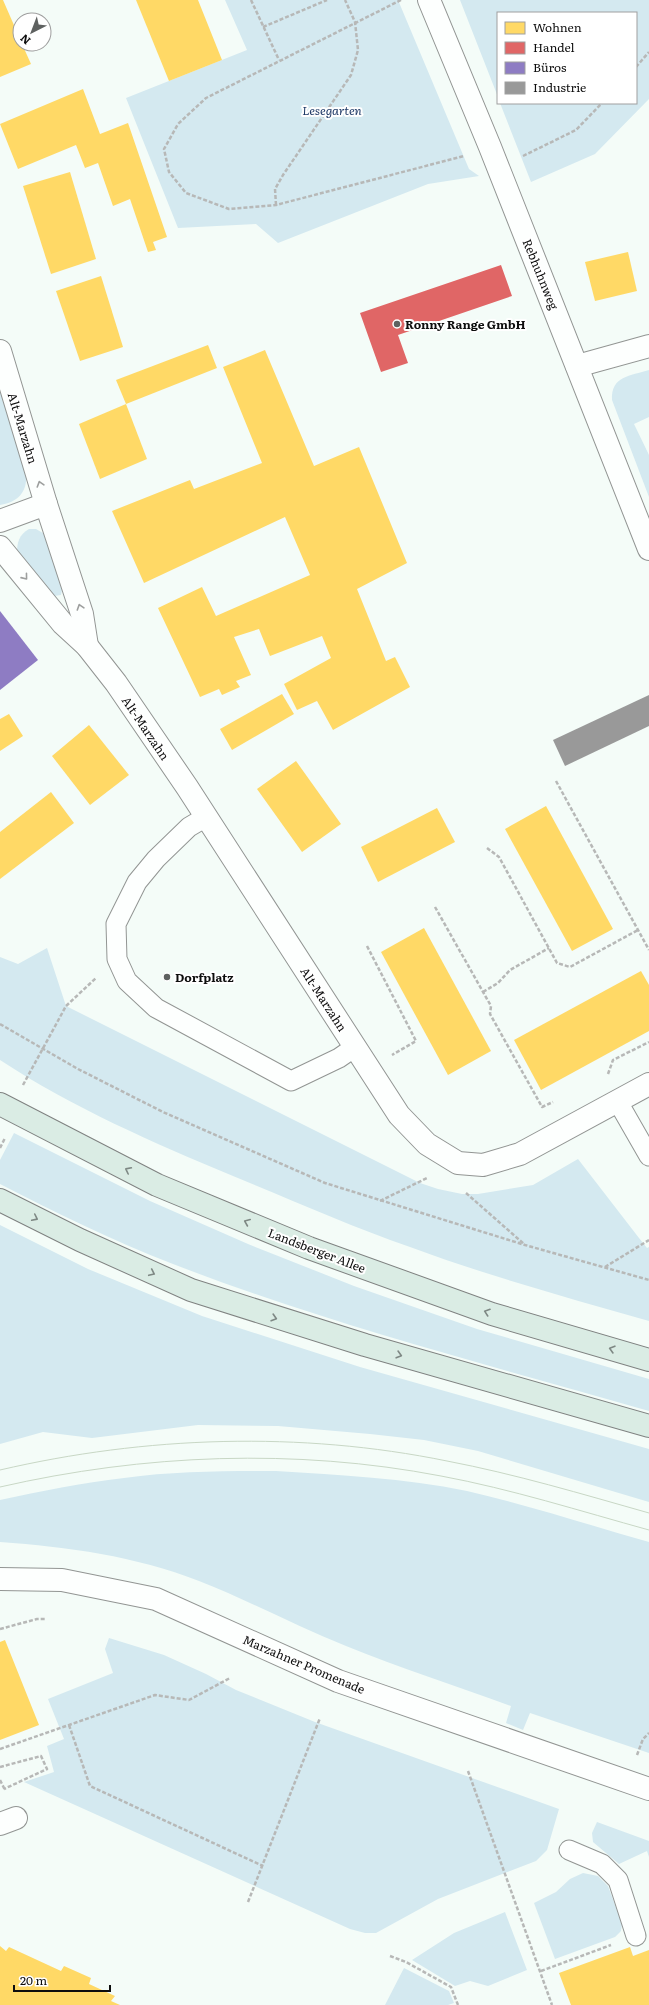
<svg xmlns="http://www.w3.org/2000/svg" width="649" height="2005" viewBox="0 0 649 2005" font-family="Literata,serif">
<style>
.green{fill:#d4e9f0}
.homes{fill:#ffd966}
.shops{fill:#e06666}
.offices{fill:#8e7cc3}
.industry{fill:#999}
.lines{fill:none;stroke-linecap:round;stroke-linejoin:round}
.service-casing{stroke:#929593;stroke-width:21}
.minor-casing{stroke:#929593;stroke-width:24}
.primary-casing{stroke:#7f8281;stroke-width:24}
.path{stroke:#b7b8b7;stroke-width:2.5;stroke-dasharray:4 2;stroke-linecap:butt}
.service{stroke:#fdfffe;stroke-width:19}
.minor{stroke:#fdfffe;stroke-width:22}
.primary{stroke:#daece4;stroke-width:22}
.tram{stroke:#c8d7c5;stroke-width:1}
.oneway{stroke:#9d9f9e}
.oneway2{stroke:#7e8884}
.poi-dot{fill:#5e6160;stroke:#fff;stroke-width:1.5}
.labels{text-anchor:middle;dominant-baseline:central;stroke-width:4;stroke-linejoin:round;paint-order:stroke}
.park-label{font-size:12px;font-style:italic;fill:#1e3966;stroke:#fff}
.street-label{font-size:12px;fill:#0e0e0e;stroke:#fff}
.poi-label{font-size:12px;font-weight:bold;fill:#0e0e0e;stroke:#fff;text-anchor:start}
</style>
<rect width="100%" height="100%" fill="#f4fcf8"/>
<g class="green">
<path d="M225,0H398L469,169L479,176L428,184L278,243L256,224L178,228L126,98L247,50Z"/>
<path d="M460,0H649V99L595,154L531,182L500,103H636V13H498V97Z"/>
<path d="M649,370V417L634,424L649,455V497L612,400C611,376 630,376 649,370Z"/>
<path d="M0,383L26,472C28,491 19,502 0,505Z"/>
<path d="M29,529H36L48,536L63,584L61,595L54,596L17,553C17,542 19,535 29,529Z"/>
<path d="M47,948L66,1006L420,1183L438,1189L462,1194H478L533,1185L578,1159L639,1238L647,1248L649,1247V1321C569,1298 488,1276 410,1247C350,1226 292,1200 233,1176C154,1143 73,1108 0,1060V957L18,964Z"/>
<path d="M14,1133L150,1201L248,1244L354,1286L477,1329L649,1379V1411C489,1365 328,1324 173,1264C114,1241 56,1213 0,1184V1160Z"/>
<path d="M0,1225L88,1269L202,1316L360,1367L649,1449V1502L478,1451L424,1440L370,1434L278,1426L198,1425L92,1438L43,1432L0,1444Z"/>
<path d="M276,1471C340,1475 404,1478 467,1491C528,1505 589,1525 649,1542V1753L530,1713L523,1730L506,1723L511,1706C456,1686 400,1668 346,1646C296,1626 248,1600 199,1581C135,1556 68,1547 0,1542V1500C41,1491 82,1483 124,1478C174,1471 225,1471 276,1471Z"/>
<path d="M109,1638L164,1655L206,1674L236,1690L315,1722L559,1809L547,1850L536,1861L438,1899L376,1933H365L350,1929L24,1782L54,1772L47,1746L64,1739L48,1699L113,1673L105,1649Z"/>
<path d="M597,1822L649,1841V1857L647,1851L619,1864L593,1842L592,1833Z"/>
<path d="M583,1873L598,1876L608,1886L622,1924L621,1931L615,1937L555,1959L534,1903L556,1892L570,1879Z"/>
<path d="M505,1912L527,1970L488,1986L470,1981L455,1986L412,1960L454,1933Z"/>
<path d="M404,1968L449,1991L454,2003L448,2005H385Z"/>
</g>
<g class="homes">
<path d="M0,0H3L20,39V44H22L31,64L0,77Z"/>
<path d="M136,0H198L222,60L169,81Z"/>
<path d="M83,89L100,134L128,123L167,237L153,242L156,250L148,252L130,199L113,206L98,163L85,168L76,145L18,169L0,124Z"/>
<path d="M70,172L96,259L51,274L23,186Z"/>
<path d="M628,252L637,291L595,301L585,262Z"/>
<path d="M101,276L123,347L80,361L56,291Z"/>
<path d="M208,345L217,368L126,404L116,380Z"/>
<path d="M265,350L314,466L359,447L407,563L357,589L386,661L395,657L410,687L333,730L317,701L297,710L284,684L331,658L322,636L270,656L259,629L234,637L251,675L236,681L240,687L222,695L219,689L200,697L158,608L202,587L216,616L310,575L285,517L144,583L112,511L190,480L194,489L262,463L223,367Z"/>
<path d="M126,404L147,459L100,479L79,424Z"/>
<path d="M282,694L294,714L232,750L220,729Z"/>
<path d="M9,714L23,736L0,751V719Z"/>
<path d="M89,725L129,775L90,805L52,756Z"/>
<path d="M296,761L341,824L302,852L257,789Z"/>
<path d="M51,792L74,823L0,879V832Z"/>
<path d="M546,806L613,929L572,951L505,829Z"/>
<path d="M437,808L455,842L378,882L361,847Z"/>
<path d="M424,928L491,1051L448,1075L381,952Z"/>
<path d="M641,971L649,985V1031L541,1090L514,1040Z"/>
<path d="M5,1640L39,1725L0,1740V1642Z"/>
<path d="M0,1946L6,1951L9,1947L61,1971L64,1966L91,1978L89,1984L115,1996L111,2001L120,2005H0Z"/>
<path d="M630,1947L633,1956L649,1950V2005H571L559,1973Z"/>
</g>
<path class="shops" d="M501,265L512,296L398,335L408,363L381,372L360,313Z"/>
<path class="offices" d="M0,611L38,660L0,690Z"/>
<path class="industry" d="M649,695V726L565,766L553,740Z"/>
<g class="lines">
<defs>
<g id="service">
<path d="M206,817L189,827L156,859L137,882L116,924L117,959L127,981L156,1008L291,1081L339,1058L355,1047"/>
<path d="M618,1102L649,1156"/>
<path d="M569,1850L602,1864L618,1880L636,1936"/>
</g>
<g id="minor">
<path d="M429,0L490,147L649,549"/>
<path d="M0,351L46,504L82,614L87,646"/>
<path d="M577,366L649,346"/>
<path d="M0,521L46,504"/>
<path d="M0,547L63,624L87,646L116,683L187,787L399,1115L427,1144L458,1163L483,1165L520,1154L649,1084"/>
<path d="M0,1579L62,1580L156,1599L338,1681L649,1789"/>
<path d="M0,1824L16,1818"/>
</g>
<g id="primary">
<path d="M0,1104L157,1185L309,1248L492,1314L649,1360"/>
<path d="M0,1200L80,1240L191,1290L365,1345L649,1426"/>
</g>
</defs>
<use href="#service" class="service-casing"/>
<use href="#minor" class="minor-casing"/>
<use href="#primary" class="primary-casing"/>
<g class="path">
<path d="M251,0L279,60"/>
<path d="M401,0L206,98L178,124L164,149L169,172L186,193L229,209L276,205L464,156"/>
<path d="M263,27L327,0"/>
<path d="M636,67L649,52"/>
<path d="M523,156L576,130L602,103"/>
<path d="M276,205L275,189L283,175L351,75L358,50L355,22L345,0"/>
<path d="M556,781L649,950"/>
<path d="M487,848L499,857L557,963L570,967L638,930"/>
<path d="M435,907L491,1006L490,1014L542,1107L553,1102"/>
<path d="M367,946L416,1041L392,1055"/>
<path d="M483,992L498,983L510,970L549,948"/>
<path d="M0,1024L78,1069L163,1112L325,1183L525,1245L649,1280"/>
<path d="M608,1074L613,1060L649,1042"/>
<path d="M23,1085L66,1006L96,978"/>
<path d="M0,1148L5,1138"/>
<path d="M466,1193L524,1244"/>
<path d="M380,1201L427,1178"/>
<path d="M605,1267L649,1240"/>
<path d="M0,1629L37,1619H45"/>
<path d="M69,1725L90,1786L263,1866"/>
<path d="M0,1749L155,1695L189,1700L230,1678"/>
<path d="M637,1755L643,1739L649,1733"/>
<path d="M0,1767L41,1756L47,1769L4,1789"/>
<path d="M468,1771L552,2005"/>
<path d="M0,1780L5,1790"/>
<path d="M248,1902L320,1718"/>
<path d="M390,1956L406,1962L451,1987L458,2005"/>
<path d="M541,1971L611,1945"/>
</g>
<use href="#service" class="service"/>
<use href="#minor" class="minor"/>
<use href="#primary" class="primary"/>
<g class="tram">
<path d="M0,1470C146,1436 300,1431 447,1461C515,1474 582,1494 649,1513"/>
<path d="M0,1487C144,1454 295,1448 441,1476C511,1489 580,1511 649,1530"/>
</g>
</g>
<defs><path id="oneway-chevron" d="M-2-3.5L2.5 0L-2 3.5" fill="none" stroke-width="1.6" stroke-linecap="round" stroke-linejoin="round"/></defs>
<g class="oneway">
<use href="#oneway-chevron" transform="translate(40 484) rotate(-107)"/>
<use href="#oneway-chevron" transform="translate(25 577) rotate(51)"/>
<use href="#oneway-chevron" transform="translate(80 607) rotate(-108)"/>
</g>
<g class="oneway2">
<use href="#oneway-chevron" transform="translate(128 1170) rotate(-153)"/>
<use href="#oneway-chevron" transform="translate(35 1218) rotate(26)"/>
<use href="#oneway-chevron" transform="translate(247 1222) rotate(-157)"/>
<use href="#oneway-chevron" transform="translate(152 1273) rotate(25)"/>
<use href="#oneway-chevron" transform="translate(487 1312) rotate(-161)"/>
<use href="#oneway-chevron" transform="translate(274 1318) rotate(17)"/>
<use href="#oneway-chevron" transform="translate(612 1349) rotate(-164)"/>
<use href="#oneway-chevron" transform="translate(399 1355) rotate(16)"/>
</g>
<g class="poi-dot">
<circle cx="397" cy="324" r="4"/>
<circle cx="167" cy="977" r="4"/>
</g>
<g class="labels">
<g class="park-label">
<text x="332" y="110">Lesegarten</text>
</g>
<g class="street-label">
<text transform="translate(541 274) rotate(68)">Rebhuhnweg</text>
<text transform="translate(23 428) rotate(73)">Alt-Marzahn</text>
<text transform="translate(146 728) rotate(56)">Alt-Marzahn</text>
<text transform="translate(324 999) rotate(57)">Alt-Marzahn</text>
<text transform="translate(317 1250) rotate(21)">Landsberger Allee</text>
<text transform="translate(304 1664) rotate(23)">Marzahner Promenade</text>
</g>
<g class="poi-label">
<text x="405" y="324">Ronny Range GmbH</text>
<text x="175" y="977">Dorfplatz</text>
</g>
</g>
<rect x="497" y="12" width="140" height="92" fill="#ffffff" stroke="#9f9f9f"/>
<rect x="505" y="22" width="20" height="12" fill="#ffd966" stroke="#9f9f9f"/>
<text x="533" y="32" font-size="12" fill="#0e0e0e">Wohnen</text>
<rect x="505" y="42" width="20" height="12" fill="#e06666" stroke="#9f9f9f"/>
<text x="533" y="52" font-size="12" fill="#0e0e0e">Handel</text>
<rect x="505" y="62" width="20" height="12" fill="#8e7cc3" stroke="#9f9f9f"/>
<text x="533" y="72" font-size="12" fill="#0e0e0e">Büros</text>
<rect x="505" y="82" width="20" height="12" fill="#999999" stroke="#9f9f9f"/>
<text x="533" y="92" font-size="12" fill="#0e0e0e">Industrie</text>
<g transform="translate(32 32) rotate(222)"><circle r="19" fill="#ffffff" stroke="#9f9f9f"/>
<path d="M0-3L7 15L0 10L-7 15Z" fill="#5e6160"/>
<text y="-6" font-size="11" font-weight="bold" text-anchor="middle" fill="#0e0e0e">N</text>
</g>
<path d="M14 1985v6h96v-6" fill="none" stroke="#0e0e0e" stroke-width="2"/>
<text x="20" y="1985" font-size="12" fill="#0e0e0e" stroke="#ffffff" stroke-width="3" paint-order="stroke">20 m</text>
</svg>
